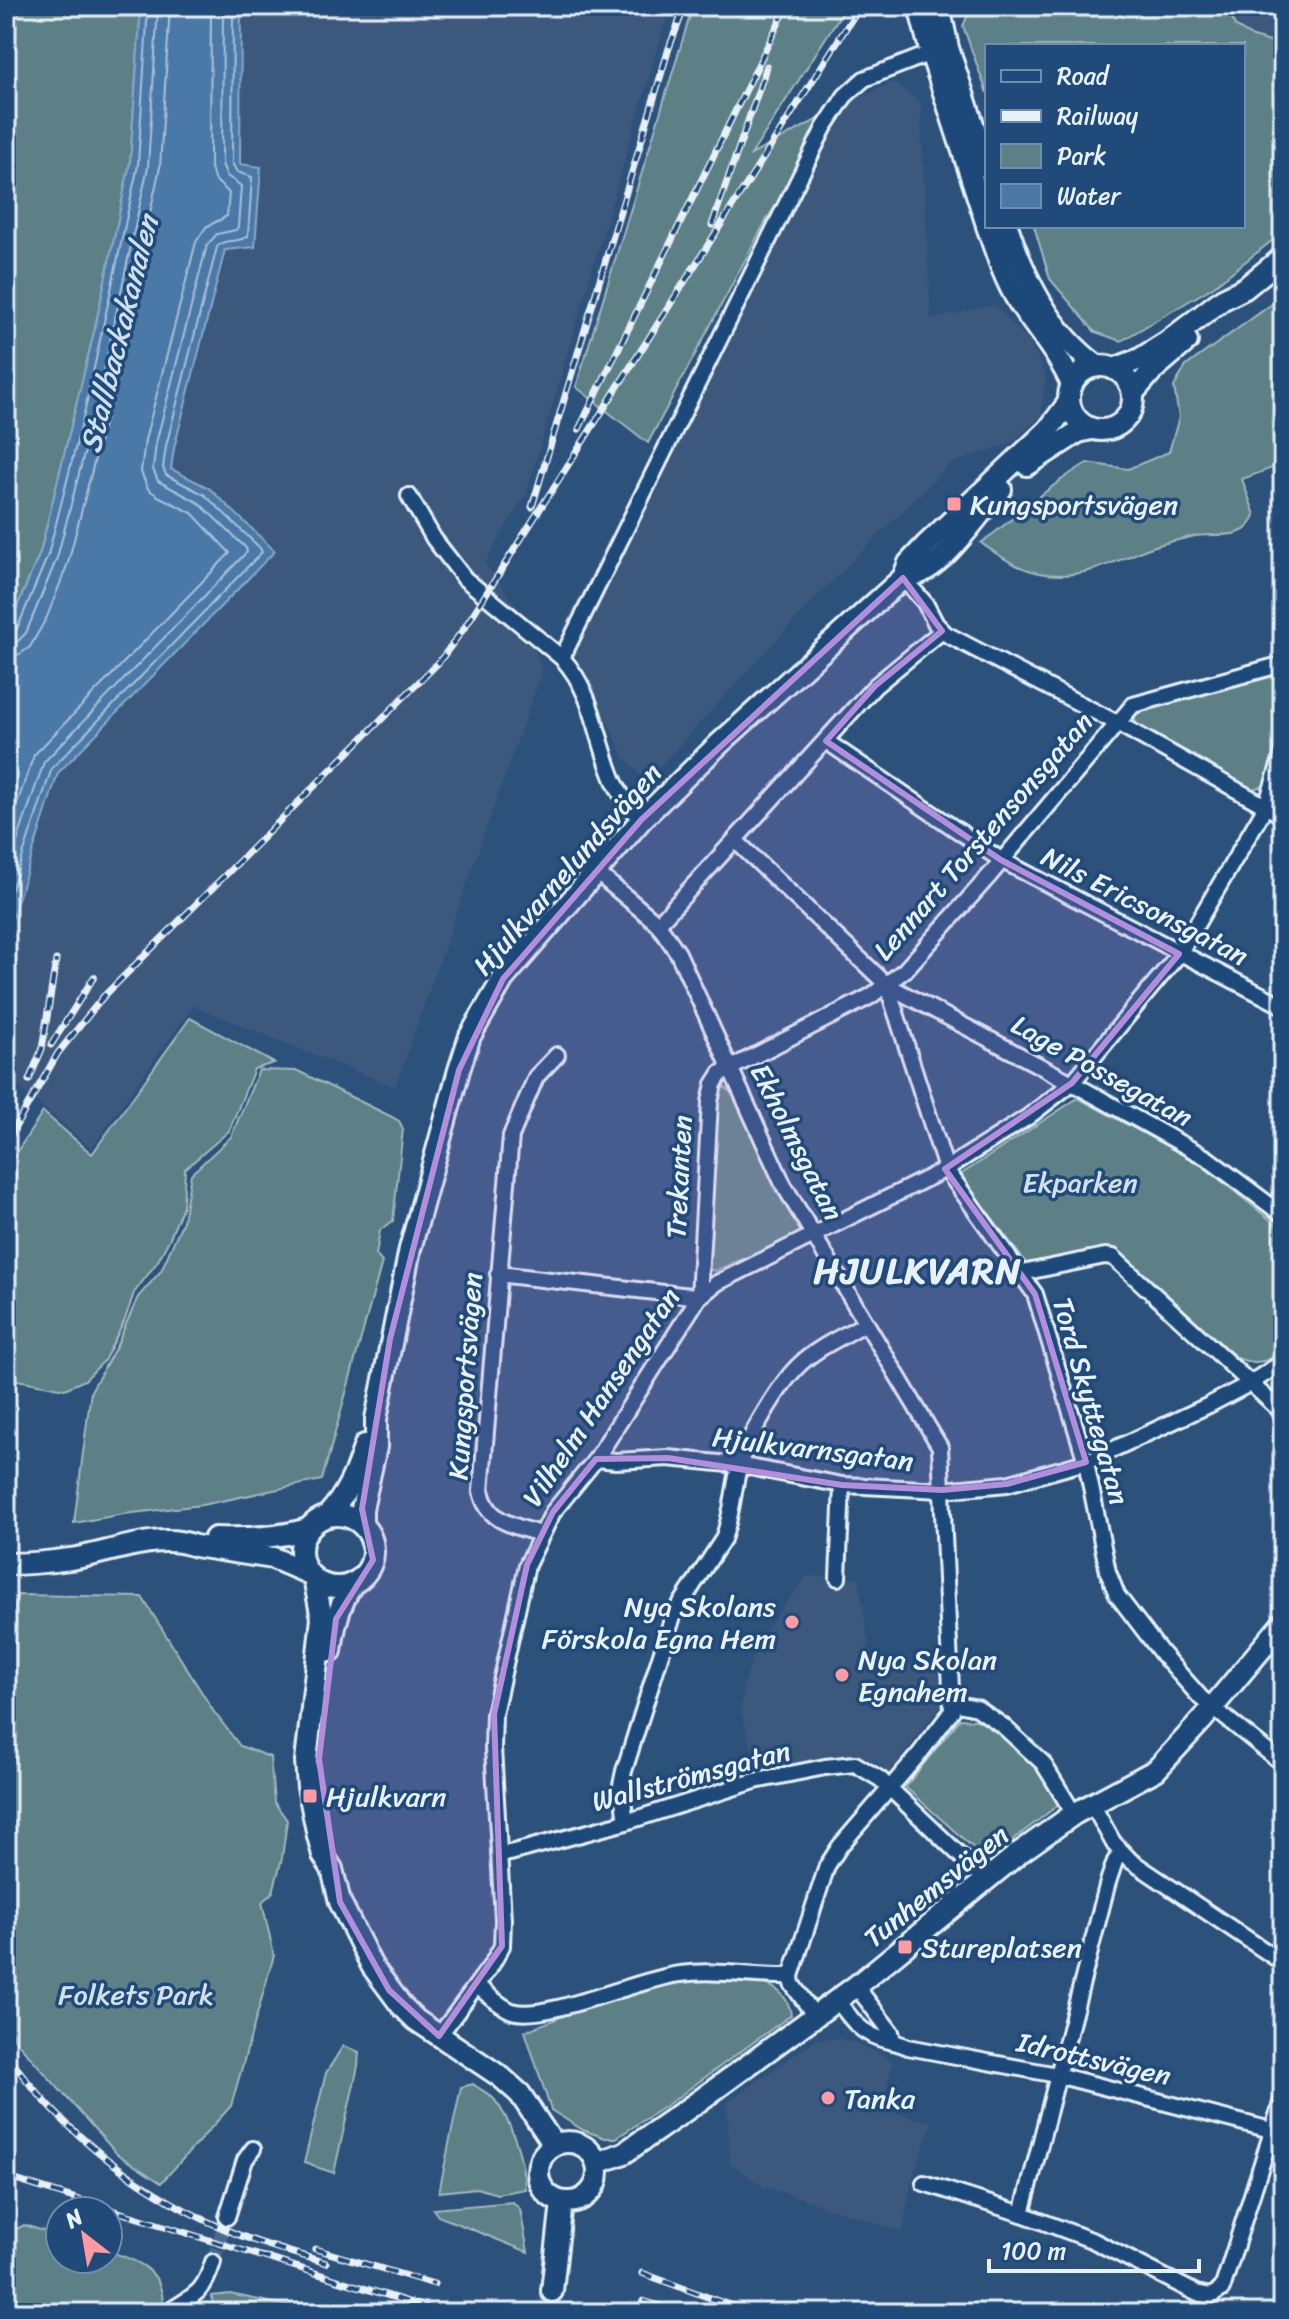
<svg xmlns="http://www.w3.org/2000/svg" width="1289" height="2319" viewBox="0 0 1289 2319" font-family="Sriracha,sans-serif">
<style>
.built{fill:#3c597d}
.green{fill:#5c8086;stroke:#a2b8bf;stroke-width:2}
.water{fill:#4b79a7;stroke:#8aa9c7;stroke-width:2}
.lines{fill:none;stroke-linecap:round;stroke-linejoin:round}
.shore{stroke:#a9c1d8;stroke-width:2}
.street-tunnel{stroke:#48698e;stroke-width:14;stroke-dasharray:14 7;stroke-linecap:butt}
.secondary-tunnel{stroke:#48698e;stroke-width:20;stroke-dasharray:20 10;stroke-linecap:butt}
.street-casing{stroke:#e8f1f8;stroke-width:20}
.secondary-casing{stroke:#e8f1f8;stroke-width:26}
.street{stroke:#1f4a7a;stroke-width:14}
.secondary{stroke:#1f4a7a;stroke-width:20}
.rail-casing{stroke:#e8f1f8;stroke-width:7}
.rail{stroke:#1f4a7a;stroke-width:4;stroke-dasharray:12;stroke-linecap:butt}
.marked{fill:#b28edc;fill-opacity:0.2;stroke:#b28edc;stroke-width:6;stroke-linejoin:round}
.poi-dot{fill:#ff9aa2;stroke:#1f4a7a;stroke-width:3}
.labels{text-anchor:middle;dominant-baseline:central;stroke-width:7;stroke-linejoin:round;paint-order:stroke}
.poi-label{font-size:28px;fill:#e8f1f8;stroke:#1f4a7a;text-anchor:start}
.street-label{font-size:28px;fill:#e8f1f8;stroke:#1f4a7a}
.park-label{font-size:28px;fill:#d3e0e7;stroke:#1f4a7a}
.water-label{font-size:30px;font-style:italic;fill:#d0dfec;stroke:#1f4a7a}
.district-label{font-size:36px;font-weight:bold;letter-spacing:2px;fill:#e8f1f8;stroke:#1f4a7a}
</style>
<rect width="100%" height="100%" fill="#2c517b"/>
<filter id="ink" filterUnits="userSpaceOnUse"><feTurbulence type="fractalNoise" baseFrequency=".0125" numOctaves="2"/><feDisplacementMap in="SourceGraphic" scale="16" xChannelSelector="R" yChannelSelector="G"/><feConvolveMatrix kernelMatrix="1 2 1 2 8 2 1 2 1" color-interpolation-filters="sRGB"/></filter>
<g filter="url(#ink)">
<g class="built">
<path d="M241,6H670L526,494L485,563L521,613L542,671L395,1087L193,1006L91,1148L6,1076V937L58,773L275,551L209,488L171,469L174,448L225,249L255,246L260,166L240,165Z"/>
<path d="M1228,6H1283V46L1253,37L1235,26Z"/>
<path d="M894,82L920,103L931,319L995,305L1031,344L1046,376L1041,416L1012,442L950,464L817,596L664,762L644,779L624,757L563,628L779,202L848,103Z"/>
<path d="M807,1576L859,1578L869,1650L885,1666L937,1662L942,1703L889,1773L877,1762L849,1755L758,1770L741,1712L744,1683L759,1639Z"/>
<path d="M817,2039H839L859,2044L893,2061L882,2109L932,2123L912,2179L903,2232L763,2186L730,2164L727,2102Z"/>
</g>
<g class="green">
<path d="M6,6H141L130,163L95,328L40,553L6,633Z"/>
<path d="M693,6H846L751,155L848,103L768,217L648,443L576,387Z"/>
<path d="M972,6H1228L1235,26L1253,37L1283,46V232L1213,287L1121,341L1095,332L1050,279L1034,226H1243V46H987V93L963,26Z"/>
<path d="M1283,296V464L1242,479L1255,515C1246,544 1214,531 1191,537C1173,541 1153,545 1137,553C1112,563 1088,575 1060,575C1026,575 1007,561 981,543C1017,517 1049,485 1087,463L1128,469L1169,452L1179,417L1174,387L1186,366Z"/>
<path d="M1283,671V719L1265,786L1252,789L1137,725L1134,717L1140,709Z"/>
<path d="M190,1018L274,1063L254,1069L229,1131L185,1169L183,1206L170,1238L158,1261L134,1293L124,1322L104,1361L85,1380L65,1389L6,1378V1171L9,1164L43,1112L92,1154Z"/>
<path d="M259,1070L298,1071L392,1117L399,1121L403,1129L393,1221L380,1230L376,1255L382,1262L322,1480L202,1505L124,1514L74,1523L91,1391L117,1345L138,1297L161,1271L183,1221L191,1174L231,1137Z"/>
<path d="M725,1087L735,1097L802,1231L797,1235L715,1271L707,1269L716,1107L719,1091Z"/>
<path d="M1078,1098L1200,1164L1283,1230V1347C1271,1364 1255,1365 1237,1358L1108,1249L1026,1263L960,1175Z"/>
<path d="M17,1595L142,1597L214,1712L240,1746L270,1757L274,1802L287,1820L282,1858L273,1892L262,1902L274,1955L231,2106L161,2183L117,2154L16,2041L6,2025V1629L11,1623Z"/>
<path d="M960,1719L990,1721L1042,1770L1058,1805L987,1860L905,1787Z"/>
<path d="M736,1979C762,1981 787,1986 791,2015L667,2105L616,2138H605L583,2130L551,2110L525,2031C573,2013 630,1989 680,1980C698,1977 718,1979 736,1979Z"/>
<path d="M343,2046L359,2052L358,2066L334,2173L304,2163L326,2073Z"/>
<path d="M473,2084C479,2089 489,2093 494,2099C512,2121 524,2161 525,2189L497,2194L477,2188L439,2192L461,2087Z"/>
<path d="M513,2202L520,2209L528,2252L438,2216L433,2209Z"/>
<path d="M24,2225L60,2236V2259H108V2251C132,2259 157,2266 162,2294C163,2302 164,2305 160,2313H6V2238L7,2234Z"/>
<path d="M230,2294L318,2312L213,2313L212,2296Z"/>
</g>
<path class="water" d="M141,6H241L240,164L261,167L255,247L225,250L174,448L171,469L209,488L275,551L58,773L6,937V633L40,553L95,328L130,163Z"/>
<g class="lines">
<g class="shore">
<path d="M6,634L17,629L48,555L84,414L138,165L148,6"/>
<path d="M6,644L17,642L26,633L57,558L94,416L148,167L158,6"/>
<path d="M6,656L20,654L30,647L47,617L68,563L105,420L160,167L170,6"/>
<path d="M6,835L34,755L230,553L192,513L158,496L148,489L141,472L145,440L196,242L206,227L227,216L229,193L214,179L210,164L211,6"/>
<path d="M6,874L44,762L247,552L246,548L199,503L158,481L153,469L156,443L207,245L217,234L236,230L238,227L241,186L227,176L222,164L223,6"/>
<path d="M6,906L52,768L262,552L260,548L205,495L166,475L163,468L166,446L217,247C225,237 239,244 248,236L252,177L237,172L232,163L233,6"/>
</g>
<path class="street-tunnel" d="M213,2262L227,2217"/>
<path class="secondary-tunnel" d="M548,2313L552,2291"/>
<defs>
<g id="street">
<path d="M409,496L434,539L465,579L562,658C607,707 594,779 642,819"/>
<path d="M903,578L925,603L936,624L946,634L1117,723L1283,816"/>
<path d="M562,658L824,128L845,96L864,79L931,53"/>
<path d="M826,741L1001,860L1283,1006"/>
<path d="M736,841L887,985L946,1169L1035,1294L1086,1462L1108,1572L1117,1595L1162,1654L1201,1698L1283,1764"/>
<path d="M595,871L658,924L678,953L783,1184L940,1447L952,1711L920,1753L840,1846L827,1866L791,1976L792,1984L815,2016"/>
<path d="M658,924L875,686L942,631"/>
<path d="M887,985L1072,1083L1207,1158L1283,1215"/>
<path d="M1022,1273L1105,1256L1113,1257L1283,1413"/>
<path d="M498,1274L699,1297L710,1102L714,1084L721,1073L871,996L905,970L989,876L1133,705L1283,664"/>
<path d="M596,1459L616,1461L668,1458L739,1465L842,1485L864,1486L942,1490L1007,1484L1086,1462L1209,1405L1249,1384L1283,1362"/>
<path d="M540,1534C513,1525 488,1523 481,1491L511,1136L536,1077L557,1055"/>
<path d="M838,1578L842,1485"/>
<path d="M953,1703L977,1708L1003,1726L1043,1763L1074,1814"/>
<path d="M1092,1804L1113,1842L1131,1861L1283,1963"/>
<path d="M626,1822L621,1785L624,1771L673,1616L723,1539C732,1516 733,1491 739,1467C745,1441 779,1385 798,1366C816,1348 844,1336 866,1323"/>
<path d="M500,1853H510L626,1822L755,1781L825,1767L855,1764L880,1779L986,1880"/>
<path d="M477,1986C488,1994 499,2006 512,2011C544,2022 641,1978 680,1974C717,1969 754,1977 791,1976"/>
<path d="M856,1986L891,2032L893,2040"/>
<path d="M837,2001C847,2012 856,2028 870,2034C882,2041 895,2041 908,2047L1057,2075L1283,2133"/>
<path d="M439,2036L492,1964L502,1946L503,1920L493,1748L494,1714L527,1565L553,1512L596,1459L699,1297L717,1283L946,1169L1028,1117L1072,1083L1179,954L1266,806L1283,753"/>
<path d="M924,2183L1022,2214L1094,2241L1196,2293L1211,2296L1222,2289L1283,2097"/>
<path d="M1022,2214L1108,1882L1115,1861L1122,1853"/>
<path d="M227,2217L245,2160L253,2149"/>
<path d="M172,2313L173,2309C198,2293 204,2291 213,2262"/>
</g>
<g id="secondary">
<path d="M919,6L931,53L987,225"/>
<path d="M939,6L948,48L987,167"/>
<path d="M987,226C996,252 1004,278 1018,301C1036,329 1059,354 1072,385"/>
<path d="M1007,226C1025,279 1050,332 1097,366"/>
<circle cx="1101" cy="398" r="32"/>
<path d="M1114,369L1140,359L1167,342L1223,299L1245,288L1283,257"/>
<path d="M1133,393L1152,371L1187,341"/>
<path d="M1027,465L1078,432L1091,429"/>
<path d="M903,578C942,574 974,517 1001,489"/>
<circle cx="337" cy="1551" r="36"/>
<path d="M327,1516C347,1495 356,1472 365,1445"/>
<path d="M362,1524V1509L376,1447V1419L410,1249L459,1070L470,1036L503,979L642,819L718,745L903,578L909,563L926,545L1048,430L1069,402"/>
<path d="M215,1538C247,1539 277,1538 308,1529"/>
<path d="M6,1564C27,1564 49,1562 70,1559C108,1554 157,1531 195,1546L273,1558L308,1573"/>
<path d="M314,1578L322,1618L306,1761L308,1787L318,1836L323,1855L332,1869L340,1902L372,1966L401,2005L416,2020L501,2077L520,2094L554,2145"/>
<path d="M331,1651C334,1626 339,1605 353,1583"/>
<circle cx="568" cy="2172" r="30"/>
<path d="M597,2163L624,2153L699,2101L856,1986L1019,1853L1074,1814L1156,1770L1202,1720L1283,1623"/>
<path d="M552,2291L562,2202"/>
</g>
</defs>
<use href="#street" class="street-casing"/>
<use href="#secondary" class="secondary-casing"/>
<use href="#street" class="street"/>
<use href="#secondary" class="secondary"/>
<defs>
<g id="rail">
<path d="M712,225L767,66"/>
<path d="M579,429L787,6"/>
<path d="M532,507L669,48L685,6"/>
<path d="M51,1045L94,977"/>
<path d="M29,1080L42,1049L56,960"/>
<path d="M6,1143L58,1053L103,997L439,662L465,627L860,6"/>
<path d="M6,2053C63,2134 146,2198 239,2235C267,2246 297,2254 326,2263"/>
<path d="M6,2177L444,2313"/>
<path d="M315,2249L434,2284"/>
<path d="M642,2273L751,2313"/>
<path d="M643,2301L683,2313"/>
</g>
</defs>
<use href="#rail" class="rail-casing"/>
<use href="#rail" class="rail"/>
</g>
</g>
<path class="marked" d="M903,578L942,631L875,686L826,741L1001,860L1179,954L1072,1083L945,1169L1035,1294L1086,1462L1007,1484L942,1490L842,1485L668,1458L596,1459L553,1512L527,1565L494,1714L502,1946L439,2036L389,1990L340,1902L319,1759L336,1619L373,1560L362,1509L390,1339L459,1070L503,979L642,819Z"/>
<g class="poi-dot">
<rect x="946" y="496" width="16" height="16" rx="4"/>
<circle cx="792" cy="1622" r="8"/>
<circle cx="842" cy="1675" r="8"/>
<rect x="302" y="1788" width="16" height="16" rx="4"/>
<rect x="897" y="1939" width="16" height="16" rx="4"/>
<circle cx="828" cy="2098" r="8"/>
</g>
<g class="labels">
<g class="poi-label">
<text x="970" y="504">Kungsportsvägen</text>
<text x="776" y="1606" text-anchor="end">Nya Skolans<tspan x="776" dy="32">Förskola Egna Hem</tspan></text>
<text x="858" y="1659">Nya Skolan<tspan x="858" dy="32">Egnahem</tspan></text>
<text x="326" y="1796">Hjulkvarn</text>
<text x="921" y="1947">Stureplatsen</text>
<text x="844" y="2098">Tanka</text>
</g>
<g class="street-label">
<text transform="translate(983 836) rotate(-49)">Lennart Torstensonsgatan</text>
<text transform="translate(567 869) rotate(-49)">Hjulkvarnelundsvägen</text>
<text transform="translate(1145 906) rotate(27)">Nils Ericsonsgatan</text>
<text transform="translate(1102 1071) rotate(29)">Lage Possegatan</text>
<text transform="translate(797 1142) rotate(63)">Ekholmsgatan</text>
<text transform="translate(679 1177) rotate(-87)">Trekanten</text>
<text transform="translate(465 1376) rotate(-86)">Kungsportsvägen</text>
<text transform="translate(601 1397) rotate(-56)">Vilhelm Hansengatan</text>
<text transform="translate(1091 1401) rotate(74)">Tord Skyttegatan</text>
<text transform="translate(813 1449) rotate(7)">Hjulkvarnsgatan</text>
<text transform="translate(691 1776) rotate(-15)">Wallströmsgatan</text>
<text transform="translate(936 1886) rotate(-39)">Tunhemsvägen</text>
<text transform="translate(1094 2059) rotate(13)">Idrottsvägen</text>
</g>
<g class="park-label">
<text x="1080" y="1182">Ekparken</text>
<text x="136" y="1994">Folkets Park</text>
</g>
<g class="water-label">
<text transform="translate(119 334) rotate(-76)">Stallbackakanalen</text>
</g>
<g class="district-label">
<text x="918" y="1271">HJULKVARN</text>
</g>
</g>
<rect width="1289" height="2319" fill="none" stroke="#1f4a7a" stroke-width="32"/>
<rect x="16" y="16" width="1257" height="2287" fill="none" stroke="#e8f1f8" stroke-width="3" filter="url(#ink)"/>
<rect x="985" y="44" width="260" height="184" fill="#1f4a7a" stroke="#6f8dac" stroke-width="2"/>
<rect x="1001" y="70" width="40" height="12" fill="#1f4a7a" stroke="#6f8dac" stroke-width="2"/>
<text x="1057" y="84" font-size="24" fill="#e8f1f8">Road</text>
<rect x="1001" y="110" width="40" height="12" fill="#e8f1f8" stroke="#6f8dac" stroke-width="2"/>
<text x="1057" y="124" font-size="24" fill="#e8f1f8">Railway</text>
<rect x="1001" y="144" width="40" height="24" fill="#5c8086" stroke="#6f8dac" stroke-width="2"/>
<text x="1057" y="164" font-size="24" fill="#e8f1f8">Park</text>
<rect x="1001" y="184" width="40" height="24" fill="#4b79a7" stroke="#6f8dac" stroke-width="2"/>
<text x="1057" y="204" font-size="24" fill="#e8f1f8">Water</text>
<g transform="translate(84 2235) rotate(329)"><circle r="38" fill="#1f4a7a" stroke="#6f8dac" stroke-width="2"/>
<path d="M0-6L14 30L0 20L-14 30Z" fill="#ff9aa2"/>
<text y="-12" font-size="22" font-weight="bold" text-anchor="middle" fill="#e8f1f8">N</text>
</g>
<path d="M989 2259v12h210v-12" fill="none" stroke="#e8f1f8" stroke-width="4"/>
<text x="1001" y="2259" font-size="24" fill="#e8f1f8" stroke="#1f4a7a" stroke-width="6" paint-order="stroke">100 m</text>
</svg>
